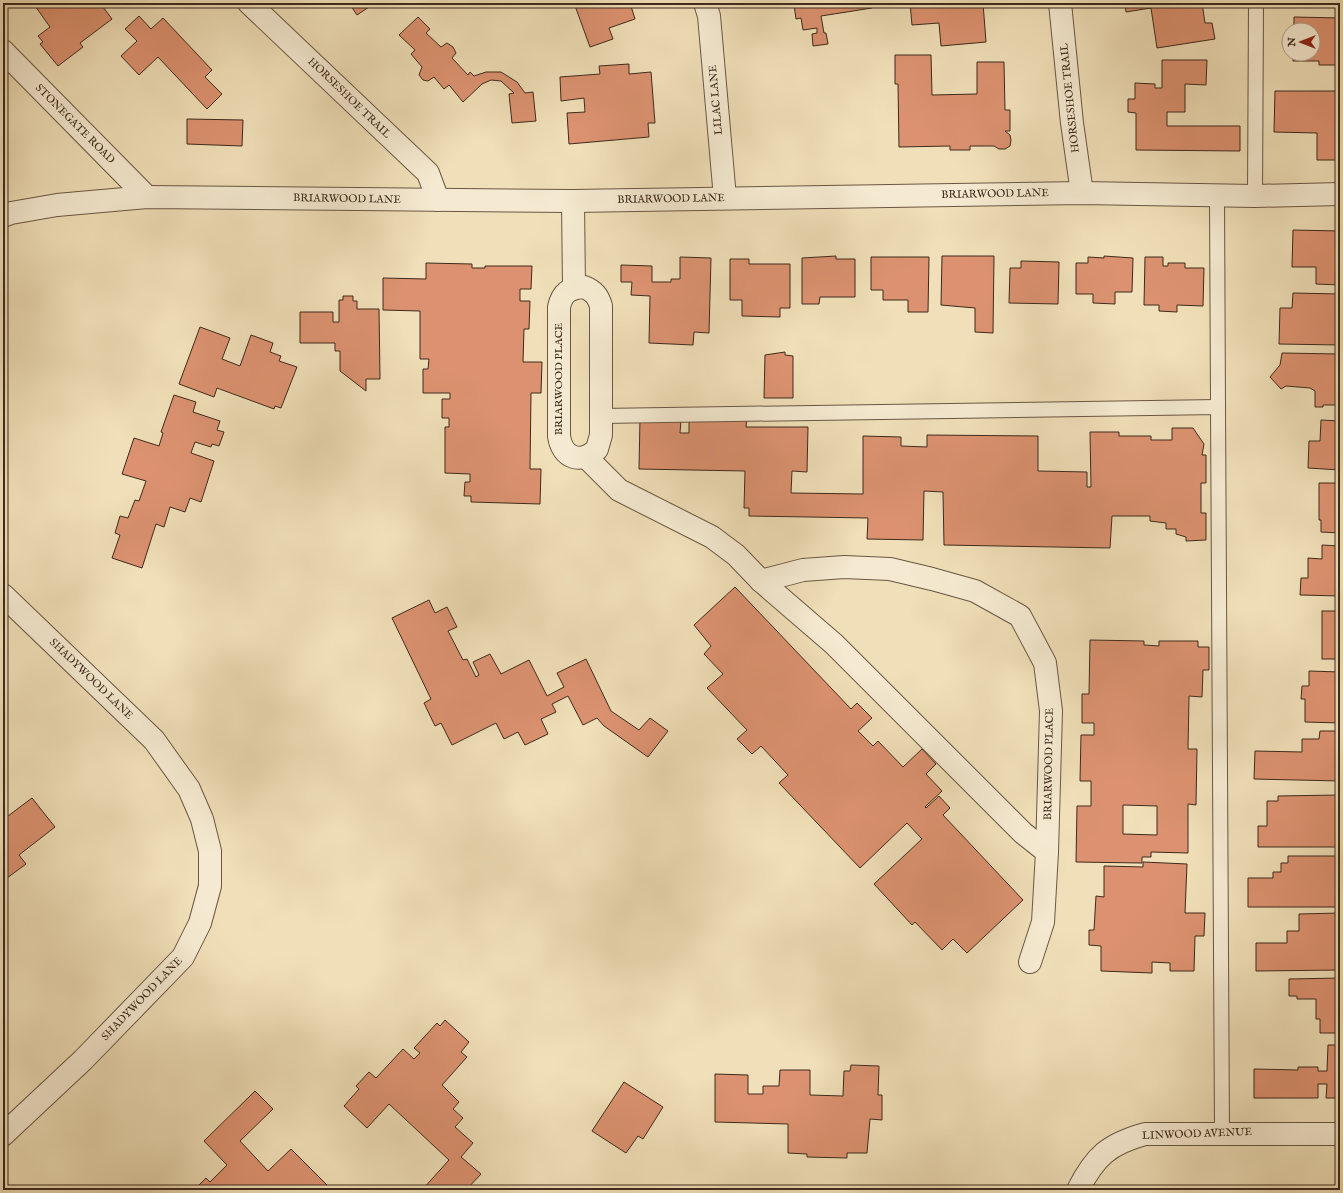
<svg xmlns="http://www.w3.org/2000/svg" width="1343" height="1193" viewBox="0 0 1343 1193" font-family="'IM FELL English',serif">
<style>
.building{fill:#dc9270;stroke:#3d2a1c;fill-rule:evenodd}
.lines{fill:none;stroke-linecap:round;stroke-linejoin:round}
.service-casing{stroke:#6a5743;stroke-width:16}
.minor-casing{stroke:#6a5743;stroke-width:24}
.service{stroke:#f5ead1;stroke-width:14}
.minor{stroke:#f5ead1;stroke-width:22}
.labels{text-anchor:middle;dominant-baseline:central;stroke-width:3;stroke-linejoin:round;paint-order:stroke}
.street-label{font-size:11px;fill:#3d2a1c;stroke:#f5ead1}
</style>
<rect width="100%" height="100%" fill="#f0dfb8"/>
<filter id="stains"><feTurbulence type="fractalNoise" baseFrequency=".005" numOctaves="4"/><feColorMatrix values="0 0 0 0 .2 0 0 0 0 .09 0 0 0 0 .02 0 0 0 .5 -.17"/></filter>
<radialGradient id="worn" r=".72"><stop offset=".6" stop-color="#630" stop-opacity="0"/><stop offset="1" stop-color="#630" stop-opacity=".3"/></radialGradient>
<g class="building">
<path d="M33,3H100L112,19L80,43L83,47L58,66L40,44L43,42L38,36L50,27Z"/>
<path d="M349,3H375L357,15Z"/>
<path d="M574,3H630L635,19L609,28L613,39L590,47Z"/>
<path d="M787,3H871L872,8L821,16L824,33H826L828,44L813,46L812,34L817,33V28L803,30L801,18L796,19L794,5L788,6Z"/>
<path d="M910,3H983L986,42L941,46L939,23L912,25Z"/>
<path d="M1125,3H1202L1205,23H1212L1215,39L1157,48L1151,8L1126,12Z"/>
<path d="M139,16L151,29L163,18L212,70L205,77L222,94L207,109L158,57L139,75L121,56L137,41L125,29Z"/>
<path d="M418,17L430,29L426,33L441,47L447,43L453,47L456,53L452,58L468,75L470,72L474,76L486,72H501L517,82L525,93L533,92L536,121L512,123L509,94L514,93L501,81L491,80L482,84L463,102L449,85L444,89L434,77L428,81L423,80L419,75L422,67L411,54L415,50L399,35Z"/>
<path d="M1294,17L1340,18V65H1319V61H1293V54H1313V30H1294Z"/>
<path d="M895,55H931L932,95L977,94V62H1004L1005,110H1010V131H1005L1010,135L1011,140L1010,146L1005,149H999L994,146H970V150H950V146L899,147L898,84H895Z"/>
<path d="M1162,60H1207L1206,85L1185,84V112H1167V126H1240V151L1136,150V113L1128,112V99H1135V83L1155,84V88H1162Z"/>
<path d="M629,64V74L651,72L655,123H648L649,137L569,144L567,113L585,112L584,98L561,101L560,77L600,74L599,66Z"/>
<path d="M1275,91H1340V160H1317V133L1274,132Z"/>
<path d="M187,119L243,120L242,146L187,144Z"/>
<path d="M1293,230L1340,231V285L1316,284V267H1292Z"/>
<path d="M836,256V259H855V297H820L819,304H802V258Z"/>
<path d="M942,256H994L993,333L975,332V308L941,305Z"/>
<path d="M1104,256L1133,258L1132,292H1115V304L1093,303V294H1076V263H1088V257L1104,258Z"/>
<path d="M680,257L711,258L709,333L694,332L693,345L649,343L650,296L631,295L632,282H621V265L652,266V282H671V279H680Z"/>
<path d="M871,257H929L928,312H908V300H883V290H871Z"/>
<path d="M1145,257H1163V266H1168V263H1185V268H1204L1203,306L1177,305V312L1159,311V305H1144Z"/>
<path d="M730,259H749V264H790V308H780V317L742,316V300H730Z"/>
<path d="M1021,261L1059,262L1058,304L1009,303L1010,268H1021Z"/>
<path d="M426,263L472,264V268H485V266H532L531,289H520V301H530L529,329H524L523,362H542L541,393H531L530,469H541L540,504L471,502V496H464L465,482H470V474L445,473V427H449V418H442V399H450V393H423V369H428L429,359H420V311L383,310V278L426,279Z"/>
<path d="M1293,293L1340,294V345L1279,344L1280,308H1292Z"/>
<path d="M343,296H353V301H357V309H379L380,379H366V391L340,371V351H335V343H300V312H333V322H339V300H343Z"/>
<path d="M200,327L230,338L222,359L240,366L251,335L273,343L270,352L281,356L279,361L297,367L281,408L275,406L274,409L217,388L214,397L179,384Z"/>
<path d="M785,352V355L793,356V398H764L765,355Z"/>
<path d="M1282,353L1340,354V405H1323V407H1315V391L1310,388L1286,386L1281,389L1270,377L1280,365Z"/>
<path d="M174,395L196,402L193,412L220,421L217,430L224,432L219,446L212,444L211,447L195,442L191,453L214,461L201,502L190,498L185,512L170,507L164,527L156,524L142,568L112,558L120,535L115,533L120,516L128,518L135,500L139,501L146,481L122,474L134,438L159,446L163,433L161,432Z"/>
<path d="M689,417L747,418L746,427H808L807,472L792,471L791,493L863,494V436L901,437V446L927,447V435L1038,436V471L1087,472V487H1091L1090,432H1119V436H1151V440H1172V428H1193L1204,444L1202,455H1206V483H1201V513H1206V540L1186,541V537L1176,534V529H1166V523L1150,521V516H1112L1110,548L944,545L943,492L924,491L923,540L867,539L868,518L749,516V508H744L745,471L639,469L640,418L681,419L680,433H689Z"/>
<path d="M1321,420L1340,421V470L1308,468L1309,441H1320Z"/>
<path d="M1319,483H1340V533L1321,532V520H1319Z"/>
<path d="M1322,545L1340,546V596L1300,595L1301,578H1308V558L1322,559Z"/>
<path d="M735,587L851,709L857,703L872,718L858,731L873,746L878,741L903,767L922,749L936,764L926,774L942,791L925,807L926,808L939,796L950,808L943,815L1023,900L967,953L953,939L942,950L915,922L912,925L874,884L922,839L907,823L860,868L779,783L788,775L761,746L752,754L737,739L747,730L707,688L723,674L704,654L711,646L694,625Z"/>
<path d="M429,600L435,613L447,607L457,627L448,631L463,660L467,659L476,677L479,675L473,662L490,654L501,674L529,660L547,696L564,687L557,673L586,659L611,711L639,730L650,718L668,731L648,757L604,726L597,718L583,725L568,696L552,704L556,712L541,719L548,734L525,745L518,732L504,739L496,723L452,745L441,723L435,726L424,703L431,699L392,618Z"/>
<rect x="1322" y="611" width="18" height="48"/>
<path d="M1090,640L1144,641V645L1159,646V641H1198V647H1209V670H1203L1202,697L1189,696L1188,749H1197L1196,805L1188,804V853L1151,852V857H1142V863L1076,862L1077,806H1091V781H1080L1081,735H1094V723H1082V694H1089ZM1123,805L1157,806V835L1123,834Z"/>
<path d="M1309,671L1340,672V723L1305,722V699H1301L1302,686H1309Z"/>
<path d="M1320,731H1340V781L1254,779L1255,751L1302,752V739H1319Z"/>
<path d="M1340,795V847H1258V826H1267V801H1278V796Z"/>
<path d="M32,798L55,827L19,855L26,864L3,881V810L8,816Z"/>
<path d="M1288,856H1340V907H1248V878H1273V872H1281V863H1288Z"/>
<path d="M1143,862L1187,864L1185,913H1205L1204,936H1195L1194,971H1170V963L1152,962V973L1101,971V946L1089,945V930H1094L1096,896L1104,897V866L1143,867Z"/>
<path d="M1340,913V970L1256,971V943H1287V931H1299V914Z"/>
<path d="M1340,978V1033H1320V1019H1316V999H1297V996H1289V979Z"/>
<path d="M445,1020L469,1042L461,1052L467,1057L442,1085L459,1102L453,1109L463,1118L455,1127L473,1143L461,1157L481,1174L466,1190H422L449,1160L389,1104L367,1128L344,1106L359,1089L356,1086L369,1072L376,1078L403,1049L414,1059L420,1053L414,1048L437,1023L440,1026Z"/>
<path d="M1328,1045H1340V1098H1326L1327,1084H1318V1098H1254V1069L1298,1070V1067H1318V1071H1327Z"/>
<path d="M851,1065L879,1066L878,1095H882V1120L870,1119L867,1153H847V1158L807,1157V1154L788,1153V1124L715,1122V1074L748,1075V1094H763V1086H779L780,1070H810V1095L843,1096L844,1071H850Z"/>
<path d="M624,1082L663,1107L643,1139L638,1136L626,1153L592,1131Z"/>
<path d="M255,1091L273,1109L240,1141L268,1171L291,1149L327,1185L322,1190H194L206,1178L210,1182L227,1165L204,1141Z"/>
</g>
<g class="lines">
<defs>
<g id="service">
<path d="M1217,195L1218,407"/>
<path d="M1255,196L1256,3"/>
<path d="M601,416L1218,407L1222,1132"/>
</g>
<g id="minor">
<path d="M249,3L428,173L438,200"/>
<path d="M705,3L709,16L725,198"/>
<path d="M1060,3L1072,123L1082,193"/>
<path d="M3,51L147,197"/>
<path d="M573,201L574,288"/>
<path d="M3,216L11,213L57,205L147,197L573,201L1082,193L1255,196L1340,194"/>
<path d="M584,287C594,291 598,296 601,306V435L597,449C581,465 562,458 559,436V307C562,293 569,288 584,287Z"/>
<path d="M586,457L619,490L712,537L736,555L761,581L834,644L1023,833L1047,852L1043,922L1030,962"/>
<path d="M761,581L803,570L844,567L890,569L932,579L975,591L1020,616L1045,663L1051,711L1047,852"/>
<path d="M3,595L154,740L189,789L202,819L210,851V886L200,923L183,957L83,1060L3,1135"/>
<path d="M1078,1190C1095,1156 1109,1144 1145,1134H1340"/>
</g>
</defs>
<use href="#service" class="service-casing"/>
<use href="#minor" class="minor-casing"/>
<use href="#service" class="service"/>
<use href="#minor" class="minor"/>
</g>
<g class="labels">
<g class="street-label">
<text transform="translate(349 98) rotate(44)">HORSESHOE TRAIL</text>
<text transform="translate(1070 98) rotate(-96)">HORSESHOE TRAIL</text>
<text transform="translate(716 100) rotate(-95)">LILAC LANE</text>
<text transform="translate(75 124) rotate(45)">STONEGATE ROAD</text>
<text transform="translate(995 194) rotate(-1)">BRIARWOOD LANE</text>
<text transform="translate(347 199) rotate(1)">BRIARWOOD LANE</text>
<text transform="translate(671 199) rotate(-1)">BRIARWOOD LANE</text>
<text transform="translate(559 379) rotate(-90)">BRIARWOOD PLACE</text>
<text transform="translate(91 679) rotate(44)">SHADYWOOD LANE</text>
<text transform="translate(1049 764) rotate(-89)">BRIARWOOD PLACE</text>
<text transform="translate(142 999) rotate(-46)">SHADYWOOD LANE</text>
<text transform="translate(1197 1134) rotate(-2)">LINWOOD AVENUE</text>
</g>
</g>
<rect width="1343" height="1193" fill="none" stroke="#f0dfb8" stroke-width="16"/>
<rect x="4" y="4" width="1335" height="1185" fill="none" stroke="#3d2a1c" stroke-width="2"/>
<rect x="8" y="8" width="1327" height="1177" fill="none" stroke="#3d2a1c"/>
<g transform="translate(1301 42) rotate(270)"><circle r="19" fill="#f5ead1" stroke="#ab9d89"/>
<path d="M0-3L7 15L0 10L-7 15Z" fill="#8f2418"/>
<text y="-6" font-size="11" font-weight="bold" text-anchor="middle" fill="#3d2a1c">N</text>
</g>
<rect width="100%" height="100%" filter="url(#stains)"/>
<rect width="100%" height="100%" fill="url(#worn)"/>
</svg>
